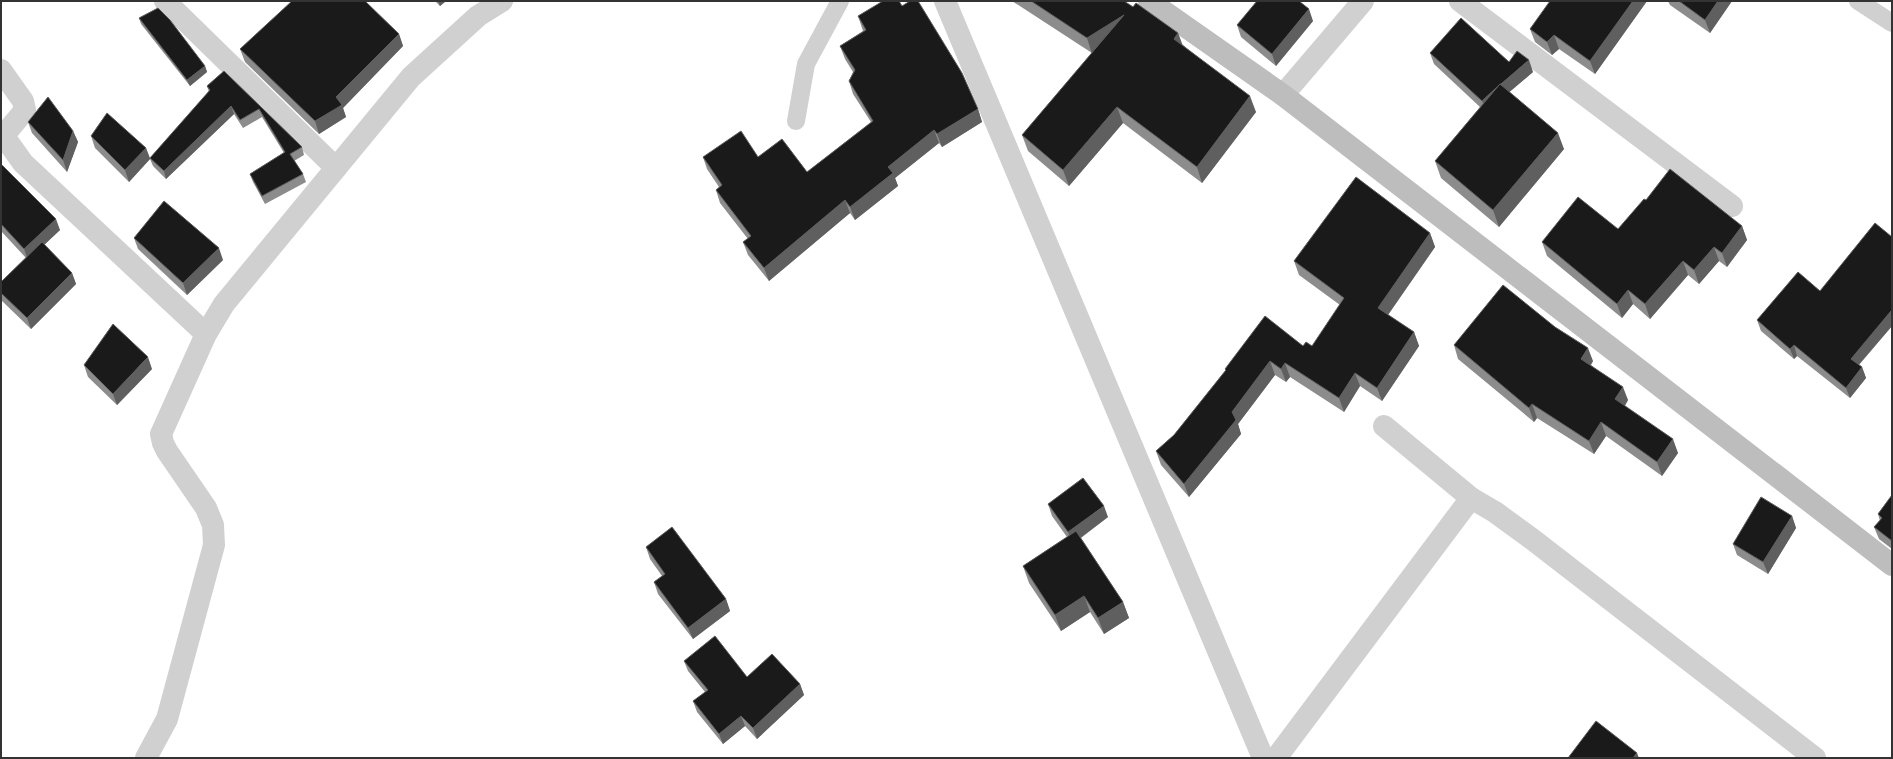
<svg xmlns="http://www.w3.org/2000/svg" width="1893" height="759" viewBox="0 0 1893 759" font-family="Montserrat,sans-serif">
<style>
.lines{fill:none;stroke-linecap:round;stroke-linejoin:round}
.lane{stroke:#d0d0d0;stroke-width:18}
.street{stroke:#d0d0d0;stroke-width:22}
.secondary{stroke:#bdbdbd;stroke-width:22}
.wall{fill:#8c8c8c}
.shaded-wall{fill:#5f5f5f}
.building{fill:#1a1a1a;stroke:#5f5f5f}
</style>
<rect width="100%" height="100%" fill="#fff"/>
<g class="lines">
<g class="lane">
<path d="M1858,1L1892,23"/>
<path d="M796,121L806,64L840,1"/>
</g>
<g class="street">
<path d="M165,1L336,168"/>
<path d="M945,1L1263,758"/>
<path d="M1460,1L1732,206"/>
<path d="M1,70L23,101L25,110L5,134L8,142L23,163L206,334"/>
<path d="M1283,95L1363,1"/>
<path d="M1384,426L1471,498L1495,512L1532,539L1815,758"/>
<path d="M146,758L167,719L214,545L213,525L206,508L167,451L163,443L161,434L206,334L224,304L411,77L478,16L502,1"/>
<path d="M1276,758L1471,498"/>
</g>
<path class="secondary" d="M1149,1L1283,95L1892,565"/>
</g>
<g class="wall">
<path d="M435,1H446L440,6Z"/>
<path d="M1012,1H1124L1178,33L1182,44L1256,112L1202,183L1123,123L1069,186L1028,151L1022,135L1092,53Z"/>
<path d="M1647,1L1595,74L1559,49L1552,55L1535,42L1530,29Z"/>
<path d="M1668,1H1732L1710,33L1670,5Z"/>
<path d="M902,6L978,109L982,122L942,147L939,143L895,178L898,186L855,220L850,213L769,281L748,255L743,242L748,239L720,203L716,190L719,187L707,169L703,157H758L807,172L871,122L853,94L849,81L853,72L845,59L840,46L863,31L858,16Z"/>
<path d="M139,18L205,66L207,72L190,86L141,24Z"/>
<path d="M1313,21L1276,66L1241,37L1237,25Z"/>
<path d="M399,34L403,46L343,108L346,117L319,134L245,62L240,49Z"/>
<path d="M1430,53L1533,72L1509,92L1564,149L1499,227L1441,178L1435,161L1480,107L1434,64Z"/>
<path d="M224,71L302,147L304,155L294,161L303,174L306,182L265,204L253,182L250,174L284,153L262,117L243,128L234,114L166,179L153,166L150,159L129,182L95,148L91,136L146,148L150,158L209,92L207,86Z"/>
<path d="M28,122L73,131L78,142L67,172L32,133Z"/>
<path d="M1,164L60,230L44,245L72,273L76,284L31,329L1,300V282L26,258L1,231Z"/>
<path d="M1646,200L1742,226L1747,240L1727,267L1719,261L1699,284L1688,275L1650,319L1633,304L1622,318L1547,256L1542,242L1618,229Z"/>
<path d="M1430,233L1435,247L1388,315L1414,332L1419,346L1382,401L1360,386L1344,412L1290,377L1286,382L1275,375L1238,424L1241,434L1189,497L1161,465L1156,451L1174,435L1225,371V369L1303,346H1312L1340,305L1299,275L1294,261Z"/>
<path d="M1892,237V326L1859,365L1862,367L1866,378L1850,398L1797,356L1794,359L1761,331L1757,320L1820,291Z"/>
<path d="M134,238L223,260L187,295L138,249Z"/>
<path d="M1454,345L1593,361L1591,365L1628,400L1625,406L1678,453L1662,476L1606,436L1594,454L1537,418L1534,422L1458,359Z"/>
<path d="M84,365L152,369L117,405L88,377Z"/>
<path d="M1892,495V549L1879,539L1874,527L1880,521L1878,514Z"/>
<path d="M1048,504L1108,517L1081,538L1123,602L1129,618L1104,634L1090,612L1061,631L1029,583L1023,566L1067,537L1052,516Z"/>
<path d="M1792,516L1796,528L1768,574L1737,555L1733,544Z"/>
<path d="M646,547L726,599L730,611L693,639L658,594L654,582L662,576L650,559Z"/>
<path d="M684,661L747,677L800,684L804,695L757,739L745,726L723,744L697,712L693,701L705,692L688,671Z"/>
</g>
<g class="shaded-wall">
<path d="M438,1H446L440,6Z"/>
<path d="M1633,1H1647L1595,74L1590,61Z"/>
<path d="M1718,1H1732L1710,33L1705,20Z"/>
<path d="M1309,9L1313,21L1276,66L1272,54Z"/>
<path d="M1124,15L1092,54L1087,38Z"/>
<path d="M1178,33L1184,49L1174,39Z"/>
<path d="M399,34L403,46L343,108L346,117L319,134L315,121L336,97Z"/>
<path d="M1554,35L1559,49L1552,55L1547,42Z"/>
<path d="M1529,60L1533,72L1486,112L1482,101Z"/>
<path d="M205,66L207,72L190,86L187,80Z"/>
<path d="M1250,96L1256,112L1202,183L1197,167Z"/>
<path d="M231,106L234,114L166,179L164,171Z"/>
<path d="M1117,107L1123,123L1069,186L1063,170Z"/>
<path d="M978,109L982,122L942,147L937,134Z"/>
<path d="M934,130L939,143L895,178L898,186L855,220L850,207L888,167Z"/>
<path d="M73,131L78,142L67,172L63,160Z"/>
<path d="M1558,133L1564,149L1499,227L1493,210Z"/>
<path d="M146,148L150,159L129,182L125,170Z"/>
<path d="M845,200L850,213L769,281L764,268Z"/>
<path d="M56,219L60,230L28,260L24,249Z"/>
<path d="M1742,226L1747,240L1727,267L1722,253Z"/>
<path d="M1430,233L1435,247L1383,322L1378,308Z"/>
<path d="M1714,247L1719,261L1699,284L1694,270Z"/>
<path d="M219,248L223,260L187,295L183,283Z"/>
<path d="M1683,261L1688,275L1650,319L1645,304Z"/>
<path d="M72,273L76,284L31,329L27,318Z"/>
<path d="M1628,290L1633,304L1622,318L1617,304Z"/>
<path d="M1891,311L1892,315V326L1855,369L1851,359Z"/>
<path d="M1414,332L1419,346L1382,401L1377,388Z"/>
<path d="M1794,345L1797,356L1794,359L1790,349Z"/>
<path d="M1588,348L1593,361L1586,372L1581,359Z"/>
<path d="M148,357L152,369L117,405L113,394Z"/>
<path d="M1270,361L1275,375L1238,424L1241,434L1189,497L1184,484L1232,412Z"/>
<path d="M1285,363L1290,377L1286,382L1281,369Z"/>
<path d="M1862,367L1866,378L1850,398L1846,388Z"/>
<path d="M1355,373L1360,386L1344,412L1339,398Z"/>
<path d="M1623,387L1628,400L1620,413L1615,399Z"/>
<path d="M1532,404L1537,418L1534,422L1529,408Z"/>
<path d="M1601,422L1606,436L1594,454L1589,441Z"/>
<path d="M1673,439L1678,453L1662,476L1657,462Z"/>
<path d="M1104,506L1108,517L1072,544L1068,532Z"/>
<path d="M1792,516L1796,528L1768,574L1763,562Z"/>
<path d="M1084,596L1090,612L1061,631L1055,615Z"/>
<path d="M726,599L730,611L693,639L688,628Z"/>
<path d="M1123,602L1129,618L1104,634L1098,618Z"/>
<path d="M800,684L804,695L757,739L753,728Z"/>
<path d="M741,716L745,726L723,744L719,734Z"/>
<path d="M1637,753L1639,758H1633Z"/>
</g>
<g class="building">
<path d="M292,1H365L399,34L336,97L342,105L315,121L240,49Z"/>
<path d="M883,1H899L902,6L910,1H918L962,73L978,109L937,134L934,130L888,167L893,173L850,207L845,200L764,268L743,242L751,236L716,190L722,185L703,157L741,131L758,157L782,139L807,172L873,121L849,81L855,70L840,46L866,30L858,16Z"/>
<path d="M1031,1H1124L1133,7L1136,3L1178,33L1174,39L1250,96L1197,167L1117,107L1063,170L1022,135L1124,15L1087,38Z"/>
<path d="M1257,1H1299L1309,9L1272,54L1237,25Z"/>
<path d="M1550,1H1633L1590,61L1554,35L1547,42L1530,29Z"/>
<path d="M1679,1H1718L1705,20Z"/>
<path d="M158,8L170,20L205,66L187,80L139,18Z"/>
<path d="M1461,18L1509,62L1517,51L1529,60L1501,84H1500L1496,88L1482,101L1430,53Z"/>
<path d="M224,71L302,147L290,154L303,174L262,196L250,174L285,152L259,109L240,120L231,106L164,171L150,158L210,90L207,86Z"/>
<path d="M1500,84L1558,133L1493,210L1435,161Z"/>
<path d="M48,97L73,131L63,160L28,122Z"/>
<path d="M107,113L146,148L125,170L91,136Z"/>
<path d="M1,164L56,219L24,249L1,224Z"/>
<path d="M1670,169L1742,226L1722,253L1714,247L1694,270L1683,261L1645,304L1628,290L1617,304L1542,242L1578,197L1618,229L1644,199L1646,200Z"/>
<path d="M1356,177L1430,233L1378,308L1414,332L1377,388L1355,373L1339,398L1285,363L1281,369L1270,361L1232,412L1236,420L1184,484L1156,451L1174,435L1226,370L1225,369L1265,316L1303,346L1306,342L1312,346L1344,298L1294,261Z"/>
<path d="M164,201L219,248L183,283L134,238Z"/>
<path d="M1875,223L1892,237V312L1891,311L1851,359L1862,367L1846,388L1794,345L1790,349L1757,320L1798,272L1820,291Z"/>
<path d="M42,242L72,273L27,318L1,293V282Z"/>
<path d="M1503,285L1555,327L1588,348L1581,359L1623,387L1615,399L1673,439L1657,462L1601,422L1589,441L1532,404L1529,408L1454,345Z"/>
<path d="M113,324L148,357L113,394L84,365Z"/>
<path d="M1083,478L1104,506L1068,532L1048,504Z"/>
<path d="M1892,495V541L1874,527L1882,518L1878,514Z"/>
<path d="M1761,497L1792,516L1763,562L1733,544Z"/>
<path d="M672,527L726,599L688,628L654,582L665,574L646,547Z"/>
<path d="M1076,531L1123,602L1098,618L1084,596L1055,615L1023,566Z"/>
<path d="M715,636L747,677L772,654L800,684L753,728L741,716L719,734L693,701L708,690L684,661Z"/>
<path d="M1596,721L1637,753L1633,758H1568Z"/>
</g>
<rect width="1893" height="759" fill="none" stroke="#333333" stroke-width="4"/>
</svg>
